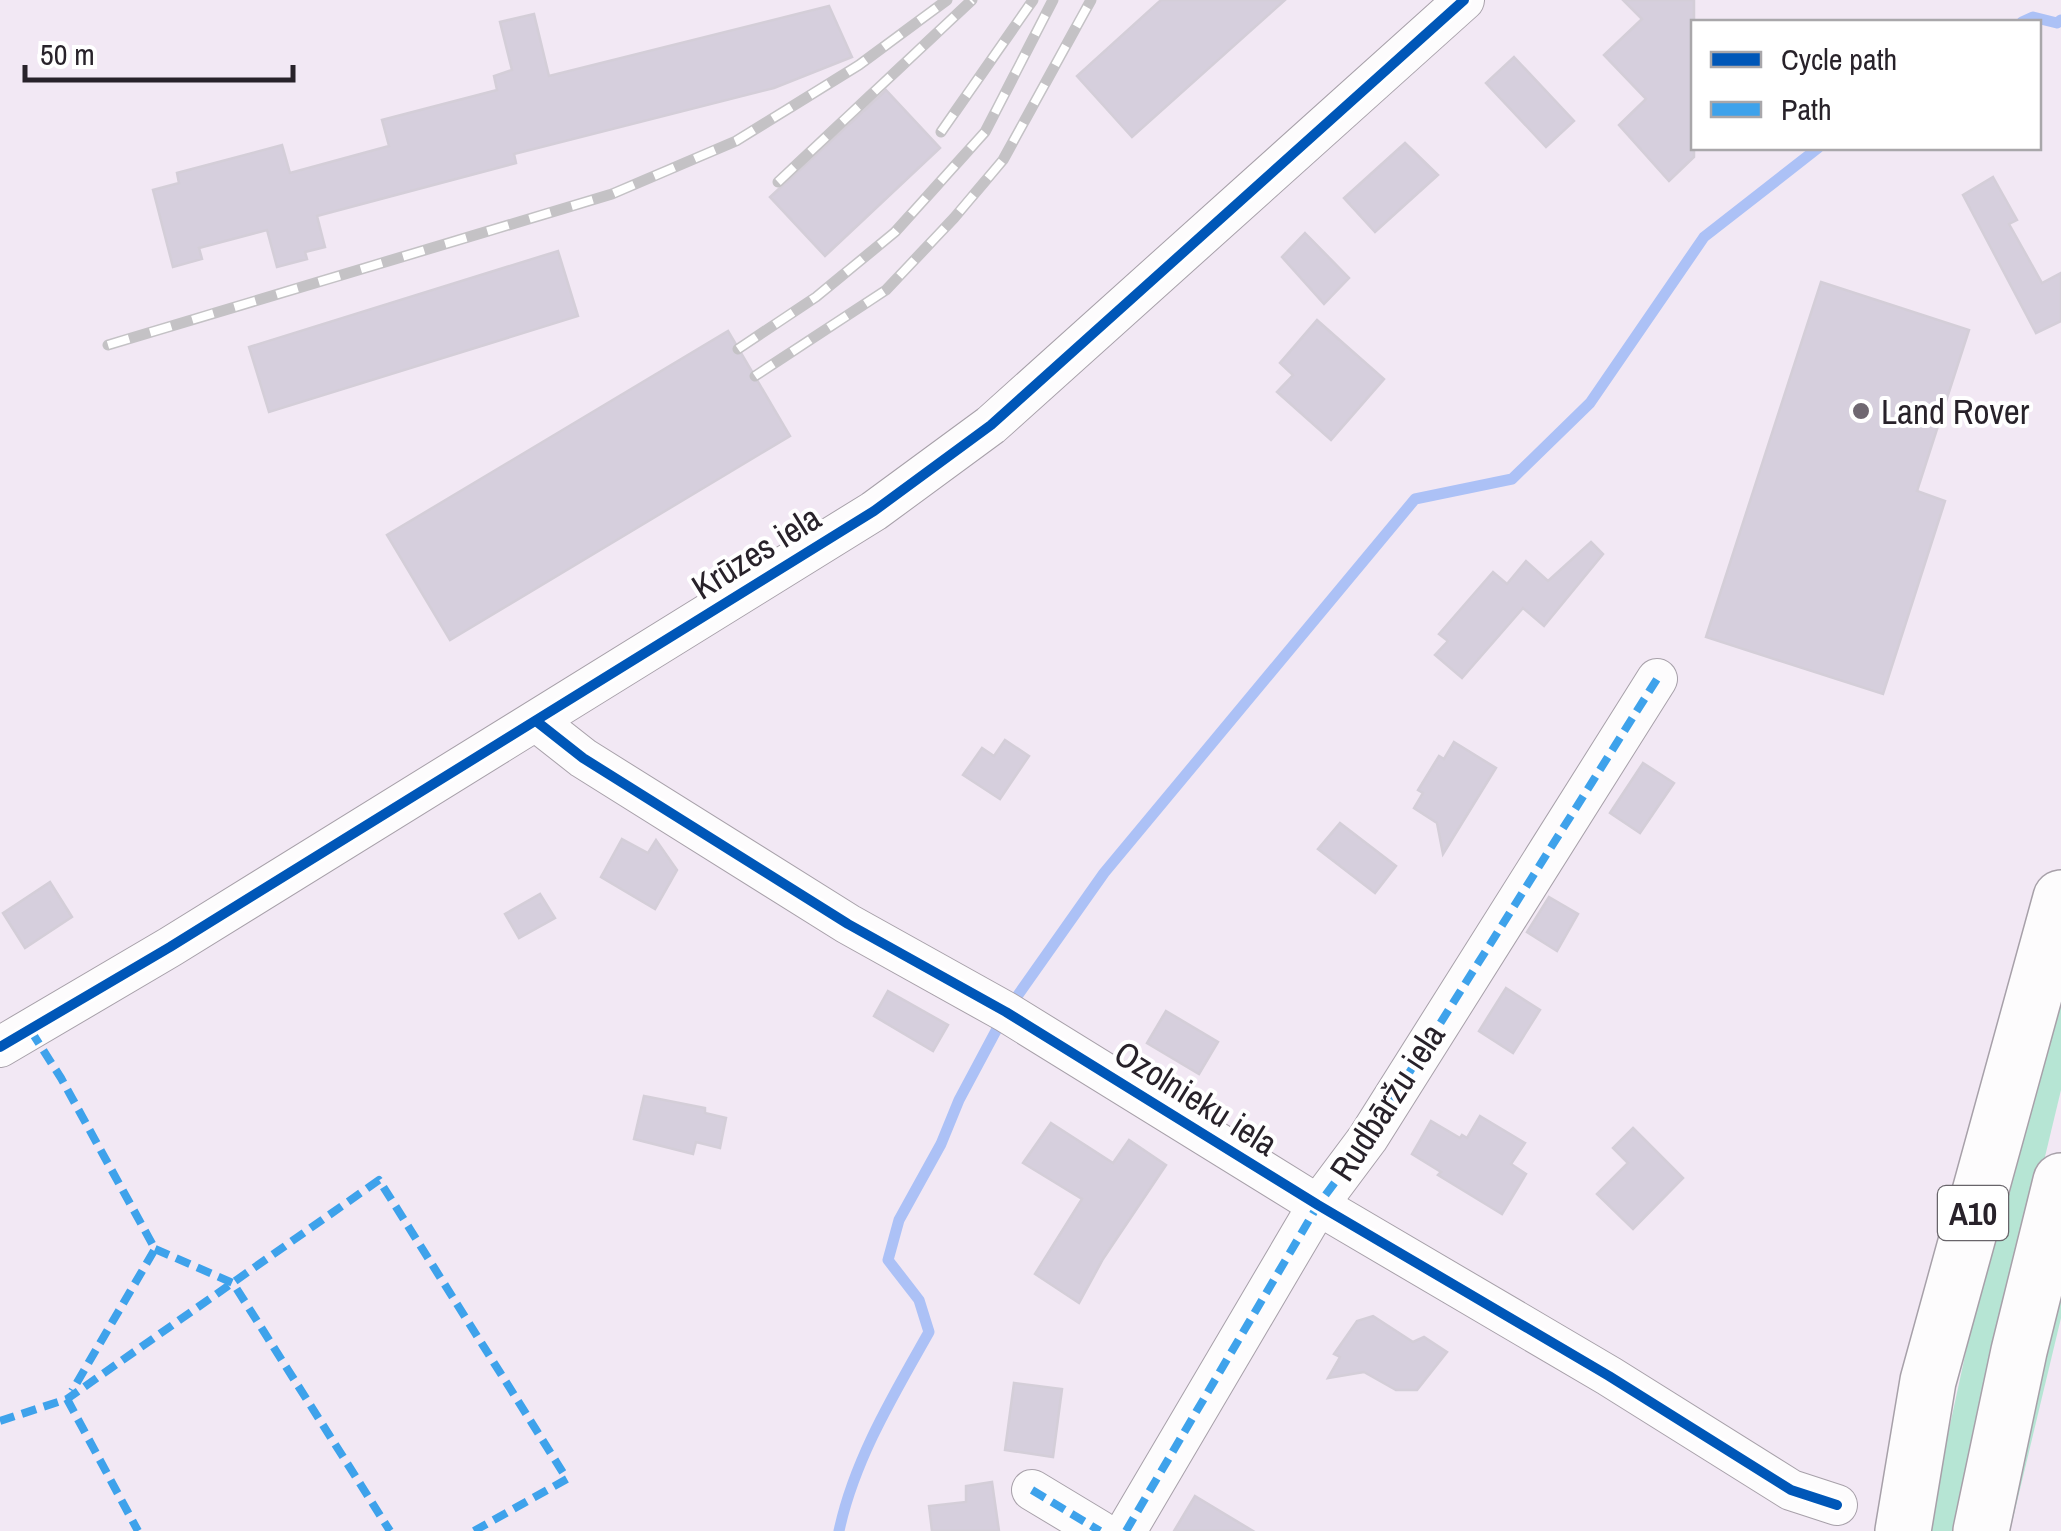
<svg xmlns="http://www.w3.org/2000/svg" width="2061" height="1531" viewBox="0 0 2061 1531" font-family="'Archivo Narrow',sans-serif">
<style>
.green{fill:#b6e5d4}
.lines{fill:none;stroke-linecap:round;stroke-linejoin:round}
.stream{stroke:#acc1f6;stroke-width:11}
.building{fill:#d6cfdd;stroke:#d4ced8;stroke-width:2.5}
.minor-casing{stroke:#a7a0a9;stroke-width:42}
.highway-casing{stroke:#a7a0a9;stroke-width:58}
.minor{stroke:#fdfcfd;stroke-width:40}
.highway{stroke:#fdfcfd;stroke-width:55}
.rail-casing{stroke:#c4c2c5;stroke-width:11}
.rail{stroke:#fff;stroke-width:8;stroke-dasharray:22;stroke-linecap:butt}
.quiet{stroke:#3ea2eb;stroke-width:8;stroke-dasharray:15 8;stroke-linecap:butt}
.cycleway-casing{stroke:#fff;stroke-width:16}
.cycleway{stroke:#0057b8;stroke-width:10}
.poi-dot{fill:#6f6771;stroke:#fff;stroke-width:4}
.labels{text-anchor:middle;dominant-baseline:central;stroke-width:8;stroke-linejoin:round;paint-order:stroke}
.shield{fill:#fff;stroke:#68646a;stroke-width:2.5}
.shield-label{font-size:32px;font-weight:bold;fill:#28222a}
.poi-label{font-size:35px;fill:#28222a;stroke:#fff;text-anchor:start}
.street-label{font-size:35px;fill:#28222a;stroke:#fff}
</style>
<rect width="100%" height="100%" fill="#f2e8f4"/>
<g class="green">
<path d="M2061,976V1090L1955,1531H1927L2004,1176Z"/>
<path d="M2061,1274V1318L2010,1531H2003Z"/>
</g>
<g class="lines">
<g class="stream">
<path d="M2022,22L2033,17L2057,23L2061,20"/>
<path d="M839,1531C854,1460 894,1394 929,1332L919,1300L888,1260L899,1220L941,1144L959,1100L1006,1012L1104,873L1415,499L1512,479L1590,403L1704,237L1818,148"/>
</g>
</g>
<g class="building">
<path d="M1161,0H1285L1132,137L1077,76Z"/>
<path d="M1623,0H1694V157L1669,181L1619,125L1646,99L1604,55L1642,19Z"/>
<path d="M829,6L852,57L774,88L514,154L516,163L317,216L325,247L305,252L307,259L277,267L267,230L199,248L202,259L173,267L153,190L179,183L177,173L282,145L290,173L389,146L382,120L497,90L494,76L512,70L500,22L534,14L549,76Z"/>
<path d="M1514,57L1574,121L1546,147L1486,83Z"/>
<path d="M886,90L940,148L825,256L770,197Z"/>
<path d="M1405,143L1438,175L1375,232L1344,198Z"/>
<path d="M1993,177L2017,220L2009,224L2042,283L2061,273V321L2036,333L1963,195Z"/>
<path d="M1305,233L1349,278L1324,304L1282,257Z"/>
<path d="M558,251L578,316L269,412L249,347Z"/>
<path d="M1821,282L1969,330L1917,491L1945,501L1883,694L1706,637Z"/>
<path d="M1317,320L1384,379L1331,440L1277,392L1293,375L1280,363Z"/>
<path d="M728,331L790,436L450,640L387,535Z"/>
<path d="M1591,542L1603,554L1544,626L1523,608L1462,678L1435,655L1448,641L1439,634L1493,572L1507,584L1526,561L1548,581Z"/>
<path d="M1005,740L1029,756L1000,799L963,775L982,748L994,756Z"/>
<path d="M1454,742L1496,768L1443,854L1437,823L1414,808L1423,793L1418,790L1439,756L1444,759Z"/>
<path d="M1643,763L1674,783L1640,833L1610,813Z"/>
<path d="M1340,823L1396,866L1375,893L1318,849Z"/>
<path d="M622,839L648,853L656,840L677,870L655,909L601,877Z"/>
<path d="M50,882L72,917L25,948L3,913Z"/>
<path d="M540,894L555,918L519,938L505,914Z"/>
<path d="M1549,897L1578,914L1557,951L1527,932Z"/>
<path d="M1506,988L1540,1010L1513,1053L1479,1031Z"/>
<path d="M888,991L948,1025L933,1051L874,1016Z"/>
<path d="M1166,1011L1218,1042L1199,1074L1147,1043Z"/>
<path d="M644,1096L705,1108V1113L726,1118L720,1148L696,1142L693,1154L634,1139Z"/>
<path d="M1480,1116L1525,1143L1511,1164L1526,1174L1502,1214L1438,1175L1441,1172L1412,1154L1431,1121L1460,1138L1462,1135L1467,1138Z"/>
<path d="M1051,1123L1113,1163L1129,1140L1166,1165L1103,1259L1079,1303L1035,1274L1082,1199L1023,1163Z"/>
<path d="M1633,1128L1683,1178L1633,1229L1597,1194L1628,1163L1613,1148Z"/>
<path d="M1373,1316L1413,1342L1424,1337L1447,1352L1417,1390H1396L1364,1372L1328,1378L1340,1357L1334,1354L1357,1321Z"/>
<path d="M1014,1383L1062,1389L1053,1457L1005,1450Z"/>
<path d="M992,1482L999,1531H932L929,1506L966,1502V1486Z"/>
<path d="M1195,1496L1253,1531H1174Z"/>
</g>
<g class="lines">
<defs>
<g id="minor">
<path d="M536,721L583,758L848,924L1006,1012L1318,1205L1609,1376L1791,1490L1837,1505"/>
<path d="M0,1047L170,947L874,511L991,425L1464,0"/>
<path d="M1032,1490L1100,1531"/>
<path d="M1126,1531L1318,1205L1368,1138L1657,679"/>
</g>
<g id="highway">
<path d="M1903,1531L1928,1381L2061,898"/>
<path d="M1981,1531L2019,1351L2061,1181"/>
</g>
</defs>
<use href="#minor" class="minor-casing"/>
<use href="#highway" class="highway-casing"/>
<use href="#minor" class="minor"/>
<use href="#highway" class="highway"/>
<defs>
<g id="rail">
<path d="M941,132L1033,0"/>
<path d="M778,182L972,0"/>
<path d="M108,345L612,194L736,141L859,65L947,0"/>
<path d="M738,349L816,297L895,232L985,132L1053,0"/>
<path d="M755,376L886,290L954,218L1003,160L1091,0"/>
</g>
</defs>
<use href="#rail" class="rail-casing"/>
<use href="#rail" class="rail"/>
<g class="quiet">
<path d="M31,1031L61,1078L155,1249L72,1391"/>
<path d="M155,1249L233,1283L390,1531"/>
<path d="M67,1399L138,1531"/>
<path d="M0,1421L67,1399L379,1180L567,1479L474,1531"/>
<path d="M1032,1490L1100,1531"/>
<path d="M1126,1531L1318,1205L1368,1138L1657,679"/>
</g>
<defs>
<g id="cycleway">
<path d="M536,721L583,758L848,924L1006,1012L1318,1205L1609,1376L1791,1490L1837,1505"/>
<path d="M0,1047L170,947L874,511L991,425L1464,0"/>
</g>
</defs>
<use href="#cycleway" class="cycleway-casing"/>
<use href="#cycleway" class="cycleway"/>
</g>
<circle class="poi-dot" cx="1861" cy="411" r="10"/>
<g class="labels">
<rect class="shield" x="1938" y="1186" width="70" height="54" rx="8"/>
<g class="shield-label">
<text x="1973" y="1213">A10</text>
</g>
<g class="poi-label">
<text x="1881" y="411">Land Rover</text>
</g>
<g class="street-label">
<text transform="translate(756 552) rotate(-32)">Krūzes iela</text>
<text transform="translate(1196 1098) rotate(32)">Ozolnieku iela</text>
<text transform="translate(1387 1102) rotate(-57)">Rudbāržu iela</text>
</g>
</g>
<rect x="1691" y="20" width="350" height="130" fill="#ffffff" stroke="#a9a7aa" stroke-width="2.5"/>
<rect x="1711" y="52" width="50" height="15" fill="#0057b8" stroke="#a9a7aa" stroke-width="2.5"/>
<text x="1781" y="70" font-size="30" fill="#28222a">Cycle path</text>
<rect x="1711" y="102" width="50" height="15" fill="#3ea2eb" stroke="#a9a7aa" stroke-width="2.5"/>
<text x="1781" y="120" font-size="30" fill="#28222a">Path</text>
<path d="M25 65v15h268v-15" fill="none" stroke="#28222a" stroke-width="5"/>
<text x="40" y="65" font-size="30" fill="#28222a" stroke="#ffffff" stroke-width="8" paint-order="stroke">50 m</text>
</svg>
